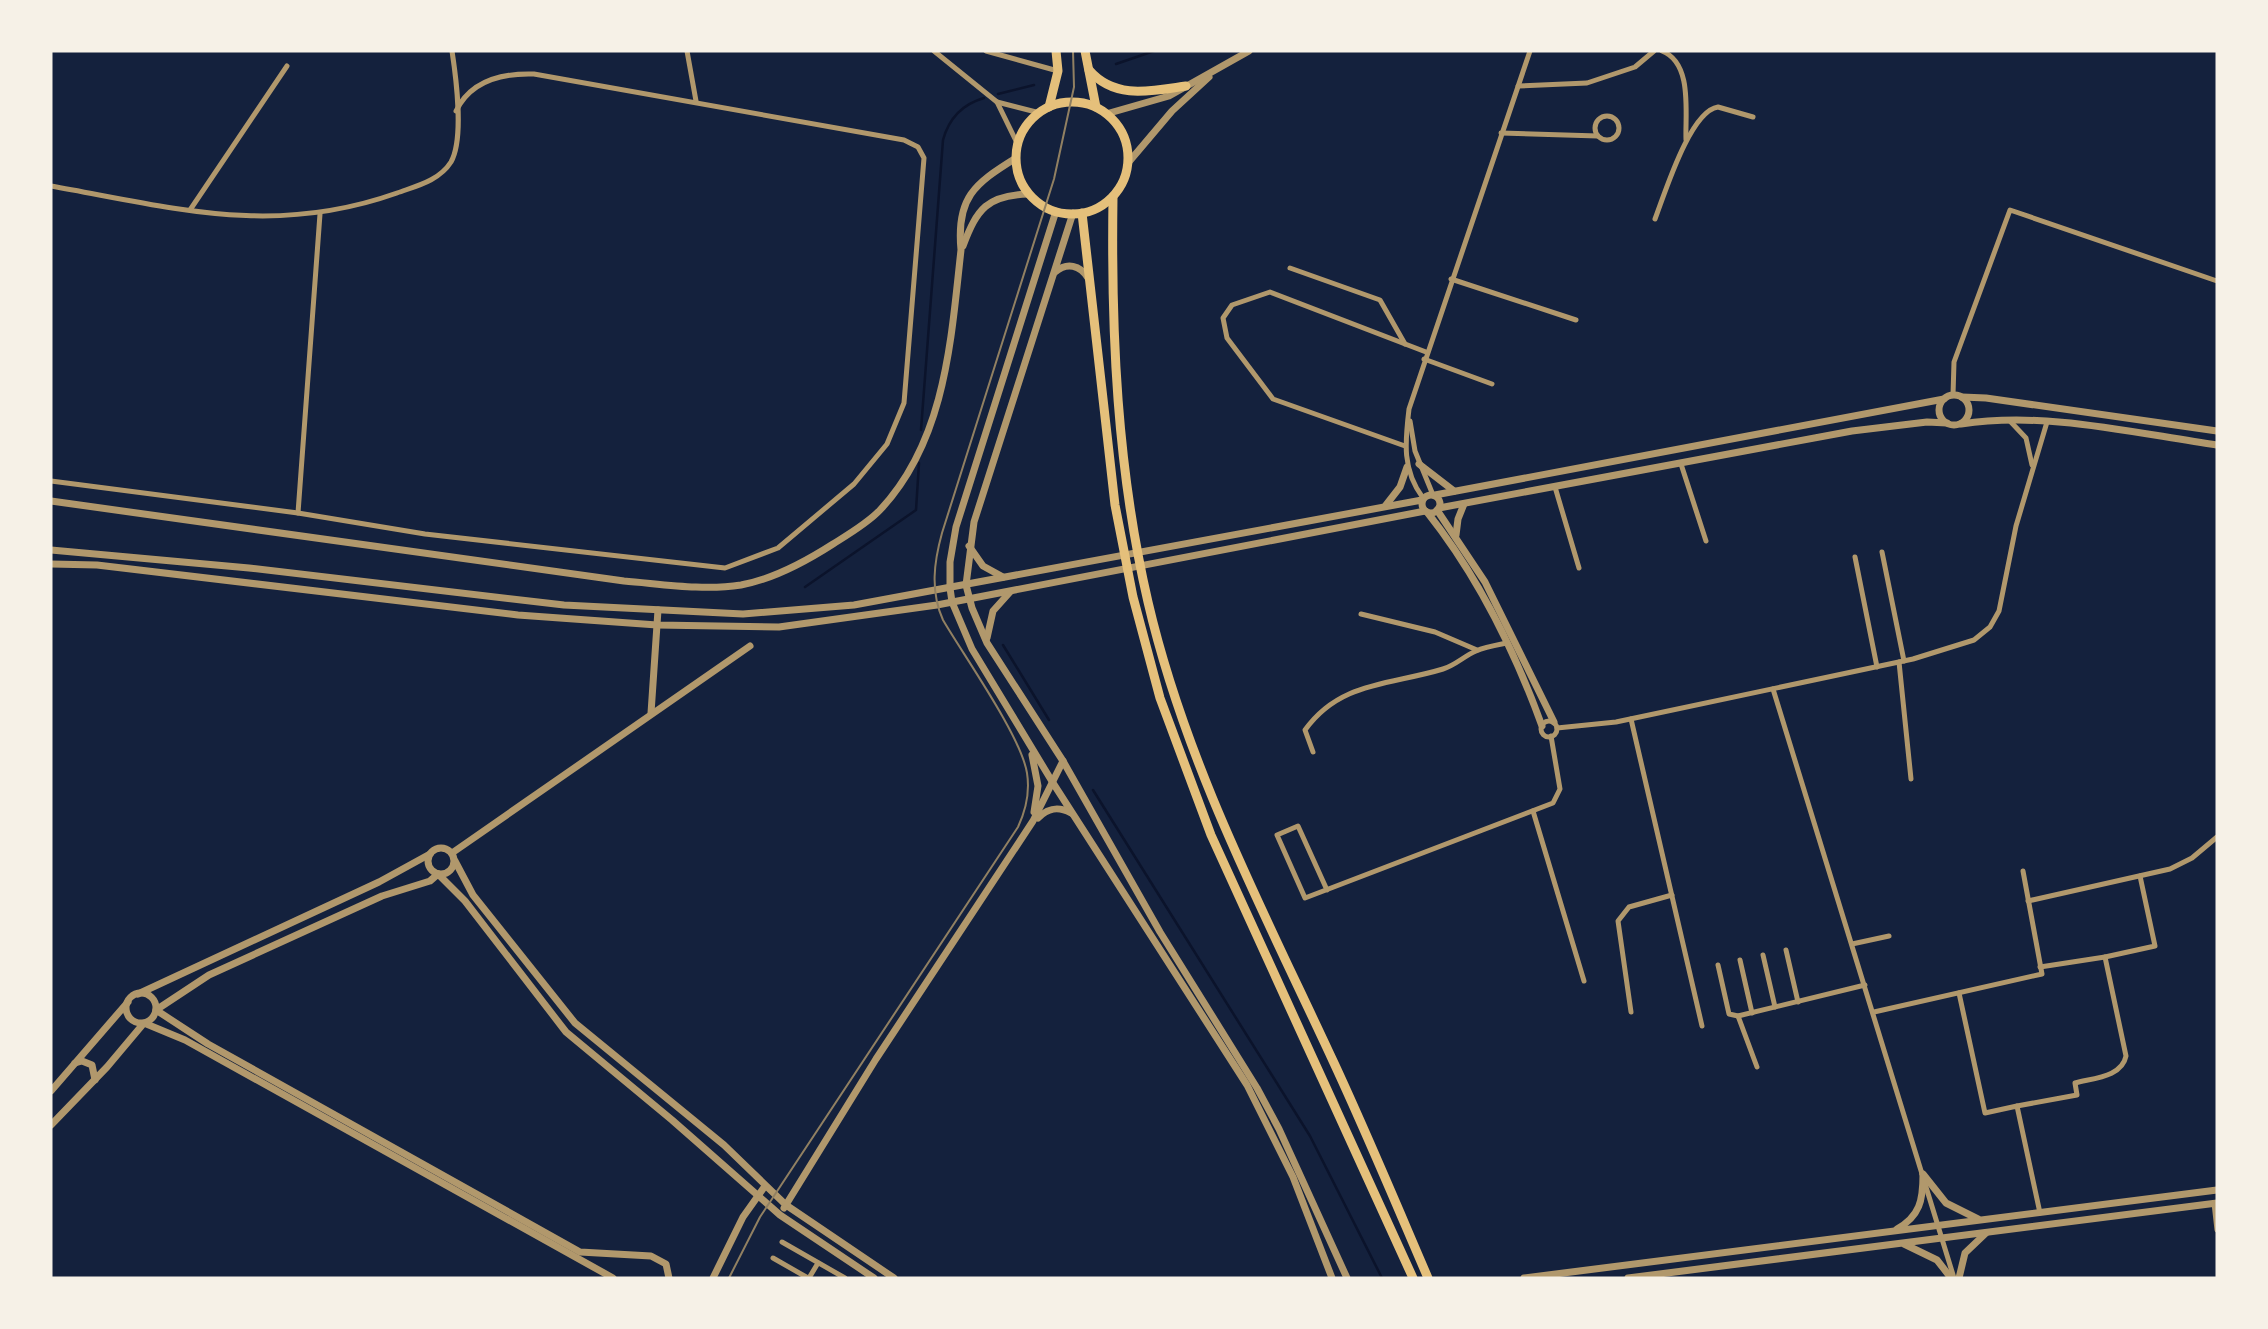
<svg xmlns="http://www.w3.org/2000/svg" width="2268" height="1329" viewBox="0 0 2268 1329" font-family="'Open Sans',sans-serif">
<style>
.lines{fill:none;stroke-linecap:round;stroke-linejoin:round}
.stream{stroke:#0b132b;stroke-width:2.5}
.minor{stroke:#b1986c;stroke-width:5}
.tertiary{stroke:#b1986c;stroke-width:7}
.primary{stroke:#e5c07b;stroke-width:9}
.tram{stroke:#918062;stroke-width:2}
</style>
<rect width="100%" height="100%" fill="#14213d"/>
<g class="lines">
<g class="stream">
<path d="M1116,64L1154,51"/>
<path d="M998,94L1034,85"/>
<path d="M921,430L943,140C949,118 963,104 984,98"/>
<path d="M805,587L916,510L919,463"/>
<path d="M1003,645L1049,720"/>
<path d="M1093,790L1310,1136L1382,1278"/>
</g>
<g class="minor">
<path d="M687,51L696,101"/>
<path d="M934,51L997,102L1018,145"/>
<path d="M986,51L1058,71"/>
<path d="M1662,51C1693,63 1685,113 1686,140"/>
<path d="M1518,86L1587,83L1635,67L1654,51"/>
<path d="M997,102L1040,113"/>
<circle cx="1607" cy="128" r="12"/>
<path d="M1501,133L1598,136"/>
<path d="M51,186C175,208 273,237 397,193C416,186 439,181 451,162C464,139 456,77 452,51"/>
<path d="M190,210L287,66"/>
<path d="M1655,219C1665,193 1690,111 1718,107L1753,117"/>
<path d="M1290,268L1380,300L1405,344"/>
<path d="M1451,279L1576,320"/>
<path d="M1424,359L1492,384"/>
<path d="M1953,395L1954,362L2010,210L2217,281"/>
<path d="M2009,420L2026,438L2032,465"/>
<path d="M1410,421L1415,451L1433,495"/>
<path d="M1405,446L1273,399L1227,338L1223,318L1232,305L1270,292L1426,352"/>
<path d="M1681,464L1706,541"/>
<path d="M51,481L298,513L425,534L725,568L778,548L854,484L887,444L904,403L924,158L918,147L904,140L534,74C503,73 471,80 456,111"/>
<path d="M1555,487L1579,568"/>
<path d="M1423,498C1402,470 1405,442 1409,409L1530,51"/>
<path d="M298,513L320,214"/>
<path d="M1882,552L1904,661"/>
<path d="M1855,557L1877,667"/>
<path d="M1361,614L1435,632L1477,650"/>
<path d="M1899,662L1911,779"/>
<path d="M1773,689L1954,1278"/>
<path d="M1631,719L1702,1026"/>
<circle cx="1549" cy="729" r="8"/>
<path d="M1557,728L1616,722L1913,659L1974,640L1990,627L1999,611L2016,526L2047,422"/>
<path d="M1313,752L1305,730C1340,681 1391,685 1443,669C1456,665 1464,656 1476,651C1485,647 1497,645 1507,643"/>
<path d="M1533,811L1584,981"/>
<path d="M1327,890L1298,826L1277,835L1305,898L1553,803L1560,789L1551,736"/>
<path d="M2028,901L2170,869L2192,858L2217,837"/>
<path d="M1852,944L1889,936"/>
<path d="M1786,950L1798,1002"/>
<path d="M1763,955L1775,1007"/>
<path d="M1740,960L1752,1013"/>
<path d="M1718,965L1729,1014L1738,1016L1865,985"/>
<path d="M2040,967L2105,957"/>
<path d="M1959,993L1985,1113L2017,1106L2040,1213"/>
<path d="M1631,1012L1618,921L1629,907L1672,895"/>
<path d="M1874,1012L2042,974L2023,871"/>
<path d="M1738,1016L1757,1067"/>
<path d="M2017,1106L2077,1095L2075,1083C2093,1078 2122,1077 2126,1056L2105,957L2155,946L2140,876"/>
<path d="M2214,1203L2217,1230"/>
<path d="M782,1242L845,1278"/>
<path d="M773,1258L808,1278"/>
<path d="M809,1278L818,1263"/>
</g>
<g class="tertiary">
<path d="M1106,114L1169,96L1249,51"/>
<path d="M1128,163L1172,111L1209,77"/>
<path d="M1056,211L956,527L950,562V588L952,602L972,649L1053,783L1247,1085L1293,1177L1332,1278"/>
<path d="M1073,213L974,522L966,585L972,608L987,643L1063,761L1160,932L1257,1088L1279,1129L1347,1278"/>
<path d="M963,246C977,209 987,195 1029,194"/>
<path d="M1055,272C1067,262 1080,265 1088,278"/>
<circle cx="1954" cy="410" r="15"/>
<path d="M1962,397L1986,398L2217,431"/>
<path d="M1961,424C2046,411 2133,433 2217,445"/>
<path d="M1419,464L1454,491"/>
<circle cx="1431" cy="504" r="9"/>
<path d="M1435,495L1944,399"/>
<path d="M51,501L624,581C662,584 703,591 741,585C774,579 805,562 833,544C849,534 868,523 880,510C946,440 951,339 961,250C956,198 974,184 1016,158"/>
<path d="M1386,505L1400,487L1407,467"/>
<path d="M1439,508L1852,431L1927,422L1947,423"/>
<path d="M1437,510L1485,582L1554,722"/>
<path d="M1427,512C1478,576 1514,649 1542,726"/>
<path d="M1456,535L1458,519L1464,504"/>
<path d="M969,546L983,566L1003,577"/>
<path d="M51,550L249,568L564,605L743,614L854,605L1422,500"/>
<path d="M51,564L97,565L518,615L657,625L779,627L937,605L1425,511"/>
<path d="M987,638L993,611L1010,592"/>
<path d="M651,713L658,610"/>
<path d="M1032,755L1038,786L1034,812"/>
<path d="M1038,818C1048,808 1058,806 1071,813"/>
<circle cx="441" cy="861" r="13"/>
<path d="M452,853L750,646"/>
<path d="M455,861L473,895L575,1023L724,1145L786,1205L894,1278"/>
<circle cx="141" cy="1008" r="15"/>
<path d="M138,994L379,882L430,854"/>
<path d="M75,1063L82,1061L92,1065L95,1080"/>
<path d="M51,1091L128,1002"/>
<path d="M51,1125L107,1067L144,1023L185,1040L613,1278"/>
<path d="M1923,1174L1946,1203L1978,1219"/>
<path d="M784,1208L876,1059L1033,821L1063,761"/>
<path d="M1897,1229C1920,1216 1923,1200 1923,1175"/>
<path d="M1904,1244L1937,1260L1951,1278"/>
<path d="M669,1278L666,1264L651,1256L580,1252L208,1044L156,1010L209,975L382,896L430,881L438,874L465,901L566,1032L672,1120L780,1215L874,1278"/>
<path d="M713,1278L743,1217L765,1186"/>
<path d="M1524,1278L2217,1190"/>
<path d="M1628,1278L2217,1203"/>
<path d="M1959,1278L1965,1253L1986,1233"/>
</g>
<g class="primary">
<path d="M1085,51L1096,107"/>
<path d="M1089,70C1115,100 1151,91 1186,86"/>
<circle cx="1072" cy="158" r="56"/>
<path d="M1049,107L1058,71L1056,51"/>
<path d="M1113,197C1111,333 1117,469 1148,602C1186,765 1264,912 1334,1063C1367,1134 1397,1206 1428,1278"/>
<path d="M1082,213L1115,505L1133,597L1160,698L1211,835L1413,1278"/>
</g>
<path class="tram" d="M729,1278L760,1217L1018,827C1026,810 1030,792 1027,773C1021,736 964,656 943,620C930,591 934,562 942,533L1054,179L1074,87L1073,51"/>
</g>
<rect width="2268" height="1329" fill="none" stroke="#f6f1e7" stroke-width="105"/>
</svg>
